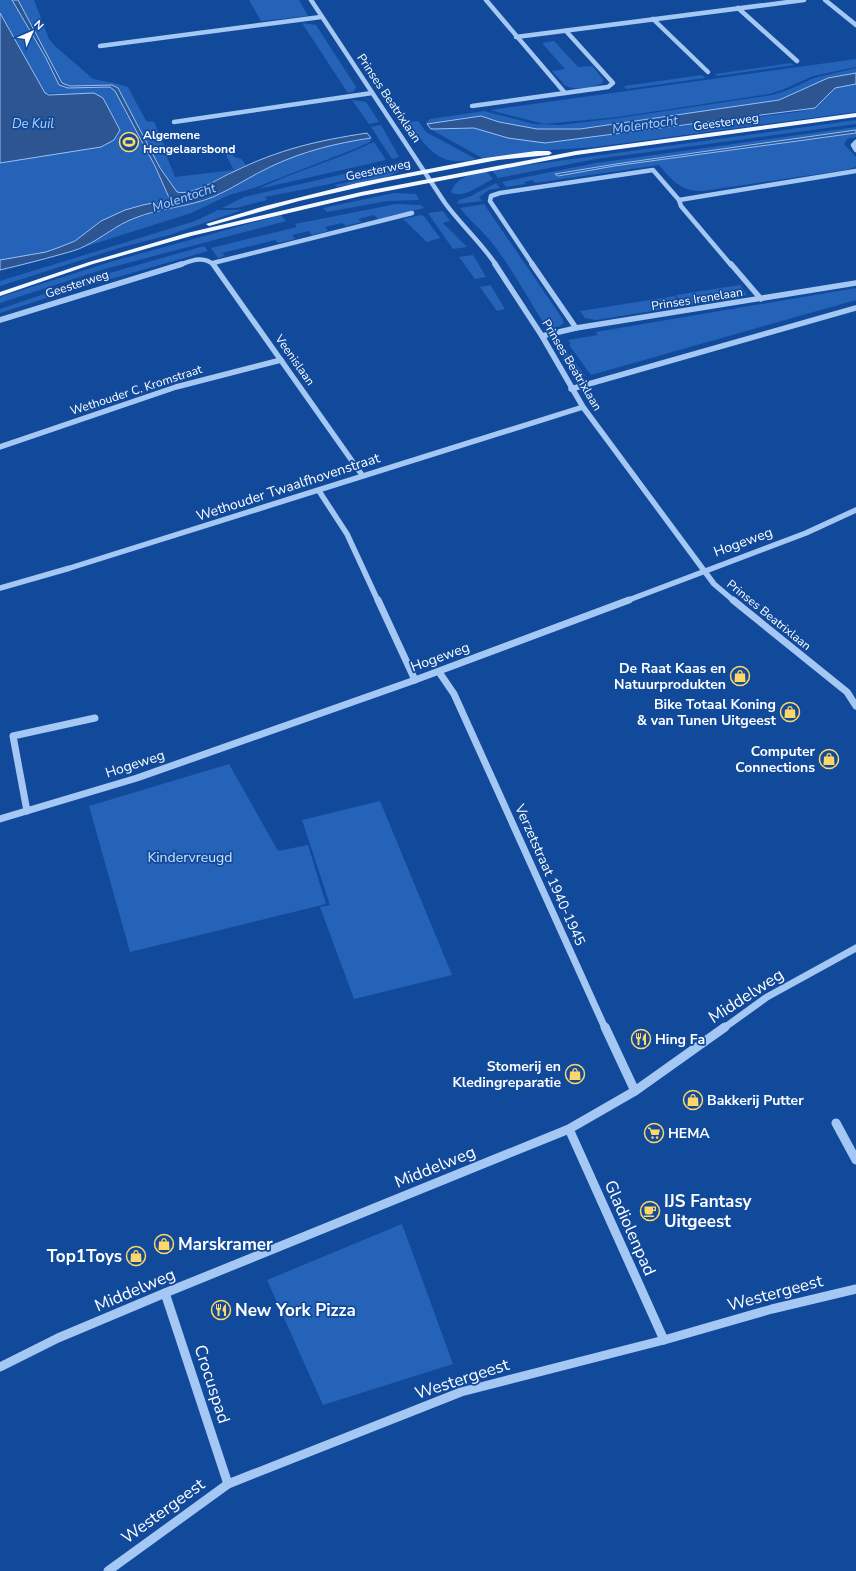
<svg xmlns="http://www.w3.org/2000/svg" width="856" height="1571" viewBox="0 0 856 1571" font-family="'Nunito Sans',sans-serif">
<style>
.green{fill:#2563b9}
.water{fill:#2c5591;stroke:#97c1f7}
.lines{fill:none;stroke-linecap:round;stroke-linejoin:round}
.minor-far3{stroke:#a5c7f4;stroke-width:4.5}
.minor-far2{stroke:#a5c7f4;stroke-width:5.5}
.minor-far1{stroke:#a5c7f4;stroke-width:7}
.minor{stroke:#a5c7f4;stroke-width:9}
.major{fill:#f2f7ff;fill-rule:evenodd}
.labels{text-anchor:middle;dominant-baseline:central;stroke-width:3.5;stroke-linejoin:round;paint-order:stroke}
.far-street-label{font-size:12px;fill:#fff;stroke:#124a9b}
.far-poi-label{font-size:12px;font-weight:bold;fill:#fff;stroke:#124a9b;text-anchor:start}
.far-water-label{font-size:13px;font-style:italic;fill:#b2d1fa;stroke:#124a9b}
.street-label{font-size:14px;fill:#fff;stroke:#124a9b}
.poi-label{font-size:14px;font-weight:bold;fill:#fff;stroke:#124a9b;text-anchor:end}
.park-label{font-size:14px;fill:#cee2fe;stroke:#124a9b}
.near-street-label{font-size:17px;fill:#fff;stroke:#124a9b}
.near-poi-label{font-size:17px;font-weight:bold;fill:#fff;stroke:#124a9b;text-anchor:start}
</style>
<rect width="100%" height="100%" fill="#124a9b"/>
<g class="green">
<path d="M0,0H34L49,39L55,46L93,79L114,83L128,87L146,121L154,122L169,156L167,157L175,177L234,170L223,149H230L234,157L241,159L246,165L195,190L169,196L170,202L143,205L125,210L101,221L75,241L60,247L46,252L0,260V163L31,158L117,137L120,130L115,119L97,95L45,93L0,13Z"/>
<path d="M249,0H299L308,16L261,21Z"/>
<path d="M302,23L316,25L356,87L354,91L348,93Z"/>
<path d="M554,41L578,67L592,66L603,79V82C594,89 571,92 562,83L563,81H561L552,71L565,69L542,43Z"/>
<path d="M856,59V67L813,76L782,90L769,94L618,117L544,124L490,110Z"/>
<path d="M791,63L794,65L717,76L715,74Z"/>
<path d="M856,68V73L828,78L779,100L580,129H537L499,122L481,116L427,124L431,129L474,128L508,138L545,143L797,112L815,108L835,88L856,84V112L595,147L537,151L482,158L430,129L426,123L430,119L484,111L534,124L560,125L619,118L772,95L788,90L814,78Z"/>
<path d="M702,75L705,78L626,89L624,86Z"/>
<path d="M352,100L366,102L379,122L369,124Z"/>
<path d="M856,120V124L596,159L498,178L492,170Z"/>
<path d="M418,121L426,132L476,159C437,168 429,148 407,122Z"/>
<path d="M381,125L399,157L392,159L371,127Z"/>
<path d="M856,127V130L616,164L555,175L558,176L614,166L856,133V137L847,139L844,144L856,157V167L845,170L702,191C680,191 672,180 659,165L535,183L533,180L524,182L526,184L506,187L502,182L596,163Z"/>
<path d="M371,138L370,142L357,148L254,188L229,195L191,213L84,247L113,227L126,221L172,207L202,201L287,159L332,145Z"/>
<path d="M374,142L386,160L258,189C296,171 336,160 374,142Z"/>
<path d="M401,161L402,167L398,172L387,177L337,187L335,185C352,181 370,179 386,172C392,169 394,162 401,161Z"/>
<path d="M387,164C374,178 289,192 265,197L267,200L236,208H222L244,197Z"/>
<path d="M486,171L493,179C482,184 462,200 451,192C456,177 472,174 486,171Z"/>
<path d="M496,183L500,188L489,190L479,197L482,201L457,204L459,200L471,196Z"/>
<path d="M394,193L416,194L419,200L387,201L327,212L323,208Z"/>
<path d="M396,204L421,205L424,208L378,219L374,215L358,219L362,222L346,226L342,223L325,227L328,231L312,235L309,231L292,235L295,239L278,243L275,240L222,253L225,256L218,258L211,248L297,227L295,224Z"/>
<path d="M484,204L562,318L564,323C558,329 551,328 544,324C528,298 512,269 493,244C483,231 470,221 460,208Z"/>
<path d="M218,210H242L169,235L119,248L0,286V281L195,221Z"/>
<path d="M443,211L450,221L443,223L467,247L453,249L428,213Z"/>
<path d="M281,215L286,221L101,270L0,303V297L110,262Z"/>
<path d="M420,215L424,216L440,238L427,242L403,219Z"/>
<path d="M204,246L208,251L62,293L0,313V309L92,278Z"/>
<path d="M473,255L486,277L475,279L459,257Z"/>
<path d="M491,285V286L505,309L497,311L480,287Z"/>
<path d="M740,285L747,295L684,306L676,295Z"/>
<path d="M856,288V300L591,375L569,345L571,344L568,340L598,335L596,332Z"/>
<path d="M675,296L683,306L596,320L585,318L580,311Z"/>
<path d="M557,339L585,376C569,374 563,355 555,343Z"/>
<path d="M229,764L278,851L308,845L326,904L130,952L89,806Z"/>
<path d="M380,801L452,975L354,999L320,907L330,905L302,820Z"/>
<path d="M402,1224L453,1364L323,1405L267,1280Z"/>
</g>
<g class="water">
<path d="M12,0H18L62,83L70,86L112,85L118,88L160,168L177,192C192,196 219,178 233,172C280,149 316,141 367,133L371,138C337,143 304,151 272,166C252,175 234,188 213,197C188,207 160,208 135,218C116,225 102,238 85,246C78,250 69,252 62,254C41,260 21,265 0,270V260L46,252L60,247L75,241L101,221L125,210L143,205L153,203L164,204L171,202L155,166L115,91L110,87L68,88L59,85L46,58Z"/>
<path d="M0,13L45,93L49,95L94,93L103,98L120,130L114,140L101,147L0,163Z"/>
<path d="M856,73V84L835,88L815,108L545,143L508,138L474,128L431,129L427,124L481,116L499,122L537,129H580L779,100L828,78Z"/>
<path d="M856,130V133L614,166L558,176L555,174L616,164Z"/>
</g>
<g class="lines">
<g class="minor-far3">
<path d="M311,0L445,203C461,225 481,242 496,265"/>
<path d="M825,0L856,25"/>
<path d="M738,8L797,61"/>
<path d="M653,19L708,72"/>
<path d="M516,37L804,0"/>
<path d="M100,46L321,17"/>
<path d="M565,93L608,87L613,83L566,31"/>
<path d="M472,106L565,93L486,0"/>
<path d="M174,122L372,93"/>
<path d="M856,142L853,145L856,150"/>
<path d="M679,200L856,171"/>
<path d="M213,263L412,213"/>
<path d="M179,265C191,261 203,255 214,265"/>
<path d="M533,265L490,201L491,196L500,193L653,170L679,200L681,206L731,265"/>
</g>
<g class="minor-far2">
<path d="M213,264L362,475"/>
<path d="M495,264L542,336L583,407L714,584L734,601"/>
<path d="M532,264L576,328"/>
<path d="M731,264L761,299"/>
<path d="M0,320L182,264"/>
<path d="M542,336L576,328L856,283"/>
<path d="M571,389L856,308"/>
<path d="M0,447L176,387L281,360"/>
<path d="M319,491L347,534L378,601"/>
<path d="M0,588L70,568L583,407"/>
<path d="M626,601L806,533L856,510"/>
</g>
<g class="minor-far1">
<path d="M378,600L415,680"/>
<path d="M733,600L847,692L856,706"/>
<path d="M439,672L454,694L605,1028"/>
<path d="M27,811L13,736L95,718"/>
<path d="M0,819L137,778L415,680L629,600"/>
<path d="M724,1028L767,997L856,948"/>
</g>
<g class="minor">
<path d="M605,1027L635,1091"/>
<path d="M836,1123L856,1160"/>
<path d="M569,1129L664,1340"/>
<path d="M165,1293L228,1484"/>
<path d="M0,1367L58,1338L165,1293L569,1129L635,1091L725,1027"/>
<path d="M108,1571L228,1484L461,1392L664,1340L772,1309L856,1289"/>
</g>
<g class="major">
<path d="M856,113V117L576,155L361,196L191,236L93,264L0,296V292L89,262L187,233L361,192L576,151Z"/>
<path d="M536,151H549L552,153L549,155L498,160L387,181L299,201L209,226L206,224L265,206L357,183L485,158Z"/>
</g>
</g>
<defs>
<symbol id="stadium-ring" viewBox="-11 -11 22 22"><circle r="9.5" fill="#124a9b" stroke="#ffd768" stroke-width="1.5"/><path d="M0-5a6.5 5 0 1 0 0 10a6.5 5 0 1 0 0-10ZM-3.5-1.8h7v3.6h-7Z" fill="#ffd768"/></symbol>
<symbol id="shop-ring" viewBox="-11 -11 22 22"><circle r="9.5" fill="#124a9b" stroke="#ffd768" stroke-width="1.5"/><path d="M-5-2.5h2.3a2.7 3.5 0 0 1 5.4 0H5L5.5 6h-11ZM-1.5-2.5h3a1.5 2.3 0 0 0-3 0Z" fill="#ffd768"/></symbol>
<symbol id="restaurant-ring" viewBox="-11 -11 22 22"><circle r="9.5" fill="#124a9b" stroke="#ffd768" stroke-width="1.5"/><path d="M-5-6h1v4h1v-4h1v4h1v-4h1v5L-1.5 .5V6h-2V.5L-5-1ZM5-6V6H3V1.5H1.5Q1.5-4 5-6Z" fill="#ffd768"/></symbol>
<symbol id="supermarket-ring" viewBox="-11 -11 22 22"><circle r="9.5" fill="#124a9b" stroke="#ffd768" stroke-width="1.5"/><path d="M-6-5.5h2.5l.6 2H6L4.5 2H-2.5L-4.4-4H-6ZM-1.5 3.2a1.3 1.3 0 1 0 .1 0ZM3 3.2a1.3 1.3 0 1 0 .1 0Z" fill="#ffd768"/></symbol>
<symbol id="cafe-ring" viewBox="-11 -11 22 22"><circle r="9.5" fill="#124a9b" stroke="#ffd768" stroke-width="1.5"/><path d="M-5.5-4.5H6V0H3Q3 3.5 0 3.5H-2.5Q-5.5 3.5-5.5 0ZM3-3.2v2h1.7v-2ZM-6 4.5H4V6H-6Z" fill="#ffd768"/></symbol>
</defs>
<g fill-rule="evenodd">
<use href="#stadium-ring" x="118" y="131" width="22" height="22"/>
<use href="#shop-ring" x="729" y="665" width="22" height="22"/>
<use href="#shop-ring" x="779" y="701" width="22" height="22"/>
<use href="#shop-ring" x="818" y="748" width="22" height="22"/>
<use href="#restaurant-ring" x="630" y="1028" width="22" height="22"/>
<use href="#shop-ring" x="564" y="1063" width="22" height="22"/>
<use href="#shop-ring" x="682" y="1089" width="22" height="22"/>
<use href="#supermarket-ring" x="643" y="1122" width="22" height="22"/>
<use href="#cafe-ring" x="639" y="1200" width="22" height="22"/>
<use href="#shop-ring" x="153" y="1233" width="22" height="22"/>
<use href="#shop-ring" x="125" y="1245" width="22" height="22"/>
<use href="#restaurant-ring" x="210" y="1299" width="22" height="22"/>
</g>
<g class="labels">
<g class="far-street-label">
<text transform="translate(389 98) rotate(56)">Prinses Beatrixlaan</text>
<text transform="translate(726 122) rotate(-8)">Geesterweg</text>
<text transform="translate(378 170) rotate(-12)">Geesterweg</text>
<text transform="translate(77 284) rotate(-18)">Geesterweg</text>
<text transform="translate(697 299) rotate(-9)">Prinses Irenelaan</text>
<text transform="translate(295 360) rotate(55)">Veenislaan</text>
<text transform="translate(572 365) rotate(59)">Prinses Beatrixlaan</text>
<text transform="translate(136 390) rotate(-18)">Wethouder C. Kromstraat</text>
<text transform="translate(769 615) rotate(39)">Prinses Beatrixlaan</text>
</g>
<g class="far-poi-label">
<text x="143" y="135">Algemene<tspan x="143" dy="14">Hengelaarsbond</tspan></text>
</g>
<g class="far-water-label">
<text x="33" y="124">De Kuil</text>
<text transform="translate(645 125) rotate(-8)">Molentocht</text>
<text transform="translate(184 198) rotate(-18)">Molentocht</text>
</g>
<g class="street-label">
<text transform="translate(288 487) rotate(-18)">Wethouder Twaalfhovenstraat</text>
<text transform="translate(743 542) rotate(-20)">Hogeweg</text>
<text transform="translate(440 657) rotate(-20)">Hogeweg</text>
<text transform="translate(135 764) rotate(-18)">Hogeweg</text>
<text transform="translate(550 875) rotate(66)">Verzetstraat 1940-1945</text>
</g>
<g class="poi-label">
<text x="726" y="668">De Raat Kaas en<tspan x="726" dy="16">Natuurprodukten</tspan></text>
<text x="776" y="704">Bike Totaal Koning<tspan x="776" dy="16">&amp; van Tunen Uitgeest</tspan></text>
<text x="815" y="751">Computer<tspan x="815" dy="16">Connections</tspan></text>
<text x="655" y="1039" text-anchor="start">Hing Fa</text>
<text x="561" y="1066">Stomerij en<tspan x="561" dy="16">Kledingreparatie</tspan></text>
<text x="707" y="1100" text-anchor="start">Bakkerij Putter</text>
<text x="668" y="1133" text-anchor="start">HEMA</text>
</g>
<g class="park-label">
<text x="190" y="857">Kindervreugd</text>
</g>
<g class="near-street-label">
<text transform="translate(746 996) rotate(-33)">Middelweg</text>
<text transform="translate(435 1167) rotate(-22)">Middelweg</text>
<text transform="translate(630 1228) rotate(66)">Gladiolenpad</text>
<text transform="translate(135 1290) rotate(-23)">Middelweg</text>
<text transform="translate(775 1293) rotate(-15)">Westergeest</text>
<text transform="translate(462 1379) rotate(-18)">Westergeest</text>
<text transform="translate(212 1384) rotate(72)">Crocuspad</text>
<text transform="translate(163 1511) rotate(-36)">Westergeest</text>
</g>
<g class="near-poi-label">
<text x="664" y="1201">IJS Fantasy<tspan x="664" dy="20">Uitgeest</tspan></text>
<text x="178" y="1244">Marskramer</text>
<text x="122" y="1256" text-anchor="end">Top1Toys</text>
<text x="235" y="1310">New York Pizza</text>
</g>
</g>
<g transform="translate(32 32) rotate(45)" stroke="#124a9b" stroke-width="3" paint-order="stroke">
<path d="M0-3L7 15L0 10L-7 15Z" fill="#ffffff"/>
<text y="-6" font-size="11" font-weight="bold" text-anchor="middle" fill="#ffffff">N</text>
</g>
</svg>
